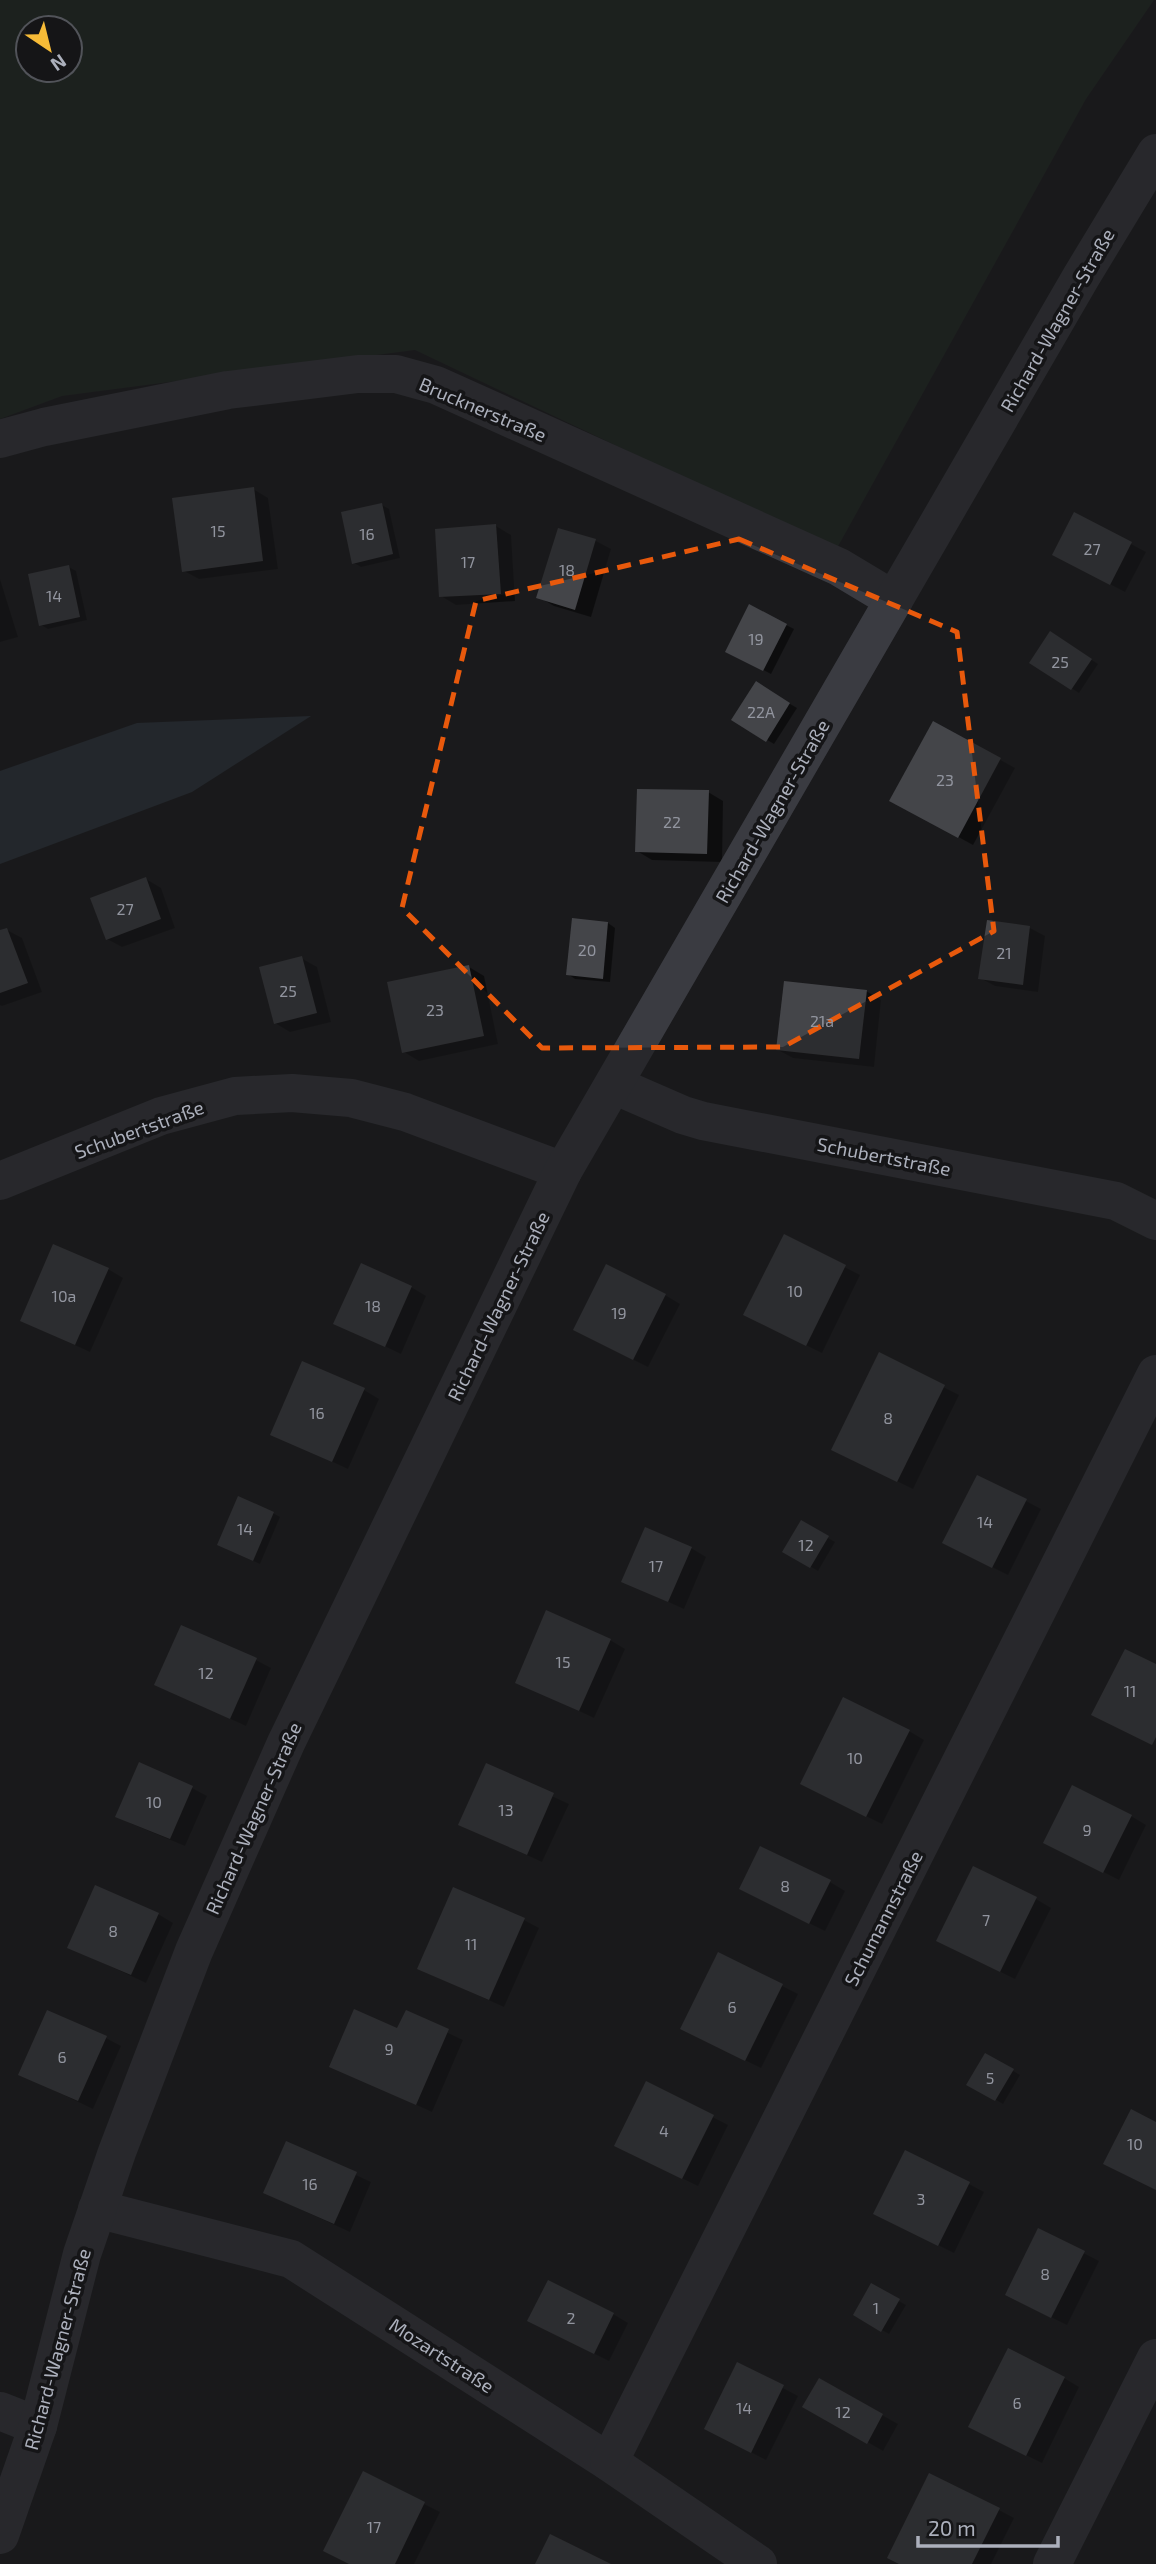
<svg xmlns="http://www.w3.org/2000/svg" width="1156" height="2564" viewBox="0 0 1156 2564" font-family="'Exo 2',sans-serif">
<style>
.green{fill:#212a23;fill-rule:evenodd}
.water{fill:#2f3841}
.shadow{fill:#0007}
.building{fill:#444549}
.lines{fill:none;stroke-linecap:round;stroke-linejoin:round}
.minor{stroke:#3a3b41;stroke-width:38}
.marked{fill:none;stroke:#e8590c;stroke-width:5;stroke-dasharray:14 9;stroke-linejoin:round}
.labels{text-anchor:middle;dominant-baseline:central;stroke-width:7;stroke-linejoin:round;paint-order:stroke}
.number-label{font-size:16px;fill:#92959f}
.street-label{font-size:19px;fill:#acb0bc;stroke:#151517}
</style>
<rect width="100%" height="100%" fill="#1a1a1c"/>
<path class="green" d="M0,0H1154L1086,99L836,550L415,350L62,396L0,419ZM28,28H70V70H28Z"/>
<path class="water" d="M311,716L192,792L0,864V771L137,723Z"/>
<g class="shadow">
<path d="M253,489L268,498L278,569L199,579L184,571Z"/>
<path d="M382,505L389,509L400,558L361,567L354,563Z"/>
<path d="M1075,514L1146,552L1125,592L1069,563Z"/>
<path d="M496,526L511,535L515,601L456,605L441,596Z"/>
<path d="M559,530L596,541L611,549L591,617L554,606L539,597Z"/>
<path d="M69,567L76,571L87,620L48,629L41,625Z"/>
<path d="M0,579L18,637L0,642Z"/>
<path d="M750,607L794,629L771,674L728,651Z"/>
<path d="M1057,637L1098,664L1079,693L1031,662Z"/>
<path d="M756,684L797,708L774,744L734,720Z"/>
<path d="M934,723L1015,768L973,845L891,800Z"/>
<path d="M708,792L723,801L722,862L652,860L637,851Z"/>
<path d="M146,879L161,888L175,928L122,947L107,939Z"/>
<path d="M608,923L615,928L610,982L575,979L568,974Z"/>
<path d="M1030,928L1045,936L1038,992L995,986L980,978Z"/>
<path d="M7,930L22,938L42,992L2,1006L0,1005V932Z"/>
<path d="M301,958L317,967L331,1022L290,1032L275,1023Z"/>
<path d="M469,967L484,976L498,1044L419,1061L404,1052Z"/>
<path d="M866,991L881,1000L874,1067L793,1058L778,1050Z"/>
<path d="M784,1236L860,1275L822,1353L760,1323Z"/>
<path d="M108,1269L123,1278L90,1352L22,1321Z"/>
<path d="M411,1287L426,1296L401,1354L336,1323Z"/>
<path d="M665,1295L680,1304L648,1367L590,1338Z"/>
<path d="M880,1355L959,1395L913,1489L849,1458Z"/>
<path d="M364,1390L379,1399L348,1469L272,1434Z"/>
<path d="M1026,1501L1041,1509L1008,1575L960,1551Z"/>
<path d="M273,1513L280,1517L260,1564L226,1549Z"/>
<path d="M801,1522L835,1542L818,1571L784,1551Z"/>
<path d="M691,1548L706,1557L684,1609L624,1582Z"/>
<path d="M610,1640L625,1649L594,1718L517,1682Z"/>
<path d="M256,1660L271,1668L246,1726L156,1685Z"/>
<path d="M909,1731L924,1740L882,1824L817,1792Z"/>
<path d="M487,1766L569,1804L542,1862L461,1825Z"/>
<path d="M192,1788L207,1796L185,1846L132,1824L117,1816Z"/>
<path d="M1131,1816L1146,1825L1119,1880L1060,1850Z"/>
<path d="M830,1882L845,1891L825,1931L756,1897Z"/>
<path d="M1036,1899L1051,1908L1015,1979L953,1949Z"/>
<path d="M158,1914L173,1923L146,1983L69,1947Z"/>
<path d="M524,1920L539,1928L504,2007L435,1976Z"/>
<path d="M719,1954L798,1994L761,2068L697,2037Z"/>
<path d="M406,2013L463,2040L432,2112L331,2066L398,2031Z"/>
<path d="M106,2038L121,2046L93,2109L20,2074Z"/>
<path d="M986,2055L1020,2075L1003,2104L969,2084Z"/>
<path d="M647,2083L728,2125L698,2186L631,2154Z"/>
<path d="M287,2143L371,2182L350,2232L265,2193Z"/>
<path d="M969,2184L984,2192L954,2253L890,2221Z"/>
<path d="M1039,2230L1099,2261L1067,2325L1022,2303Z"/>
<path d="M872,2286L906,2305L889,2334L855,2315Z"/>
<path d="M613,2314L628,2323L609,2361L545,2329Z"/>
<path d="M738,2364L798,2396L766,2460L721,2437Z"/>
<path d="M1064,2378L1079,2387L1042,2463L985,2435Z"/>
<path d="M819,2380L898,2424L883,2451L805,2406Z"/>
<path d="M364,2474L440,2512L414,2564H351Z"/>
<path d="M999,2510L1014,2518L991,2564H901Z"/>
</g>
<g class="building">
<path d="M254,487L263,561L182,572L172,498Z"/>
<path d="M382,503L393,554L352,564L341,512Z"/>
<path d="M1074,512L1132,542L1110,585L1052,555Z"/>
<path d="M496,524L501,594L439,597L435,529Z"/>
<path d="M558,528L596,539L575,610L536,598Z"/>
<path d="M69,565L80,617L39,626L28,574Z"/>
<path d="M749,604L787,624L763,671L725,652Z"/>
<path d="M1050,631L1092,659L1071,690L1029,663Z"/>
<path d="M756,681L790,703L766,742L731,720Z"/>
<path d="M933,721L1001,758L958,838L889,801Z"/>
<path d="M637,789L709,790L707,854L635,852Z"/>
<path d="M146,877L161,919L106,940L90,898Z"/>
<path d="M572,918L608,922L603,979L566,975Z"/>
<path d="M987,920L1030,926L1023,985L978,979Z"/>
<path d="M7,928L28,983L0,993V930Z"/>
<path d="M302,956L317,1013L274,1024L259,967Z"/>
<path d="M469,965L484,1036L402,1053L387,982Z"/>
<path d="M784,981L867,990L859,1059L776,1050Z"/>
<path d="M784,1234L846,1265L806,1346L743,1315Z"/>
<path d="M53,1244L109,1268L75,1345L20,1321Z"/>
<path d="M361,1263L412,1286L385,1347L333,1324Z"/>
<path d="M606,1264L666,1294L633,1360L573,1330Z"/>
<path d="M879,1352L945,1385L897,1482L831,1450Z"/>
<path d="M302,1361L365,1388L332,1462L270,1435Z"/>
<path d="M977,1475L1027,1499L992,1568L942,1543Z"/>
<path d="M238,1496L274,1512L253,1561L217,1545Z"/>
<path d="M801,1520L829,1536L810,1568L782,1552Z"/>
<path d="M645,1527L692,1547L668,1602L621,1582Z"/>
<path d="M546,1610L611,1639L579,1711L515,1683Z"/>
<path d="M181,1625L257,1658L230,1719L154,1685Z"/>
<path d="M1125,1649L1156,1664V1737L1152,1745L1091,1715Z"/>
<path d="M843,1697L910,1730L866,1817L800,1784Z"/>
<path d="M139,1762L193,1786L170,1839L115,1817Z"/>
<path d="M486,1763L554,1793L527,1855L458,1825Z"/>
<path d="M1072,1785L1132,1815L1103,1873L1043,1843Z"/>
<path d="M760,1846L831,1880L809,1924L739,1889Z"/>
<path d="M973,1866L1037,1897L1000,1972L936,1941Z"/>
<path d="M95,1885L159,1913L131,1975L67,1948Z"/>
<path d="M453,1887L525,1918L489,2000L417,1969Z"/>
<path d="M718,1952L783,1984L745,2061L680,2029Z"/>
<path d="M354,2009L397,2028L406,2010L449,2029L416,2105L329,2067Z"/>
<path d="M47,2010L107,2036L78,2101L18,2075Z"/>
<path d="M985,2053L1014,2069L995,2101L966,2085Z"/>
<path d="M646,2081L714,2115L682,2179L614,2146Z"/>
<path d="M1131,2109L1156,2122V2190L1103,2164Z"/>
<path d="M286,2141L357,2172L334,2224L263,2193Z"/>
<path d="M905,2150L970,2182L938,2246L873,2214Z"/>
<path d="M1038,2228L1085,2251L1051,2318L1005,2295Z"/>
<path d="M548,2280L614,2313L594,2354L527,2321Z"/>
<path d="M871,2283L900,2299L881,2332L853,2315Z"/>
<path d="M1008,2348L1065,2377L1026,2456L968,2427Z"/>
<path d="M737,2362L784,2385L751,2453L704,2429Z"/>
<path d="M819,2378L883,2414L867,2444L802,2407Z"/>
<path d="M363,2471L425,2502L395,2564H349L323,2551Z"/>
<path d="M929,2473L1000,2508L972,2564H899L887,2558Z"/>
<path d="M550,2534L611,2564H535Z"/>
</g>
<g class="lines">
<g class="minor">
<path d="M0,439L44,427L228,390L358,374H396L436,385L839,567L894,600"/>
<path d="M614,1085L683,1115L703,1121L1116,1201L1156,1221"/>
<path d="M0,1181L161,1116L235,1096L292,1093L351,1098L405,1112L563,1171"/>
<path d="M97,2209L291,2259L609,2462L758,2564"/>
<path d="M0,2411L38,2426"/>
<path d="M609,2462L1156,1374"/>
<path d="M0,2535L38,2426L82,2254L117,2152L194,1951L286,1743L563,1171L1081,277L1156,153"/>
<path d="M1052,2564L1156,2358"/>
</g>
</g>
<path d="M0 0H1156V2564H0ZM739,539L957,632L994,931L783,1047L542,1048L402,908L476,601Z" fill="#1a1a1c" fill-opacity=".55" fill-rule="evenodd"/>
<path class="marked" d="M739,539L957,632L994,931L783,1047L542,1048L402,908L476,601Z"/>
<g class="labels">
<g class="number-label">
<text x="218" y="530">15</text>
<text x="367" y="533">16</text>
<text x="1092" y="548">27</text>
<text x="468" y="561">17</text>
<text x="567" y="569">18</text>
<text x="54" y="595">14</text>
<text x="756" y="638">19</text>
<text x="1060" y="661">25</text>
<text x="761" y="711">22A</text>
<text x="945" y="779">23</text>
<text x="672" y="821">22</text>
<text x="125" y="908">27</text>
<text x="587" y="949">20</text>
<text x="1004" y="952">21</text>
<text x="288" y="990">25</text>
<text x="435" y="1009">23</text>
<text x="822" y="1020">21a</text>
<text x="795" y="1290">10</text>
<text x="64" y="1295">10a</text>
<text x="373" y="1305">18</text>
<text x="619" y="1312">19</text>
<text x="317" y="1412">16</text>
<text x="888" y="1417">8</text>
<text x="985" y="1521">14</text>
<text x="245" y="1528">14</text>
<text x="806" y="1544">12</text>
<text x="656" y="1565">17</text>
<text x="563" y="1661">15</text>
<text x="206" y="1672">12</text>
<text x="1130" y="1690">11</text>
<text x="855" y="1757">10</text>
<text x="154" y="1801">10</text>
<text x="506" y="1809">13</text>
<text x="1087" y="1829">9</text>
<text x="785" y="1885">8</text>
<text x="986" y="1919">7</text>
<text x="113" y="1930">8</text>
<text x="471" y="1943">11</text>
<text x="732" y="2006">6</text>
<text x="389" y="2048">9</text>
<text x="62" y="2056">6</text>
<text x="990" y="2077">5</text>
<text x="664" y="2130">4</text>
<text x="1135" y="2143">10</text>
<text x="310" y="2183">16</text>
<text x="921" y="2198">3</text>
<text x="1045" y="2273">8</text>
<text x="876" y="2307">1</text>
<text x="571" y="2317">2</text>
<text x="1017" y="2402">6</text>
<text x="744" y="2407">14</text>
<text x="843" y="2411">12</text>
<text x="374" y="2526">17</text>
</g>
<g class="street-label">
<text transform="translate(1057 320) rotate(-60)">Richard-Wagner-Straße</text>
<text transform="translate(483 409) rotate(23)">Brucknerstraße</text>
<text transform="translate(772 811) rotate(-60)">Richard-Wagner-Straße</text>
<text transform="translate(139 1129) rotate(-20)">Schubertstraße</text>
<text transform="translate(884 1156) rotate(11)">Schubertstraße</text>
<text transform="translate(498 1306) rotate(-64)">Richard-Wagner-Straße</text>
<text transform="translate(253 1818) rotate(-66)">Richard-Wagner-Straße</text>
<text transform="translate(883 1918) rotate(-63)">Schumannstraße</text>
<text transform="translate(57 2349) rotate(-75)">Richard-Wagner-Straße</text>
<text transform="translate(442 2355) rotate(33)">Mozartstraße</text>
</g>
</g>
<g transform="translate(49 49) rotate(145)"><circle r="33" fill="#151517" stroke="#515359" stroke-width="2"/>
<path d="M0-5L12 26L0 18L-12 26Z" fill="#f7bb37"/>
<text y="-10" font-size="19" font-weight="bold" text-anchor="middle" fill="#acb0bc">N</text>
</g>
<path d="M918 2536v10h140v-10" fill="none" stroke="#acb0bc" stroke-width="3.5"/>
<text x="928" y="2536" font-size="21" fill="#acb0bc" stroke="#151517" stroke-width="5" paint-order="stroke">20 m</text>
</svg>
